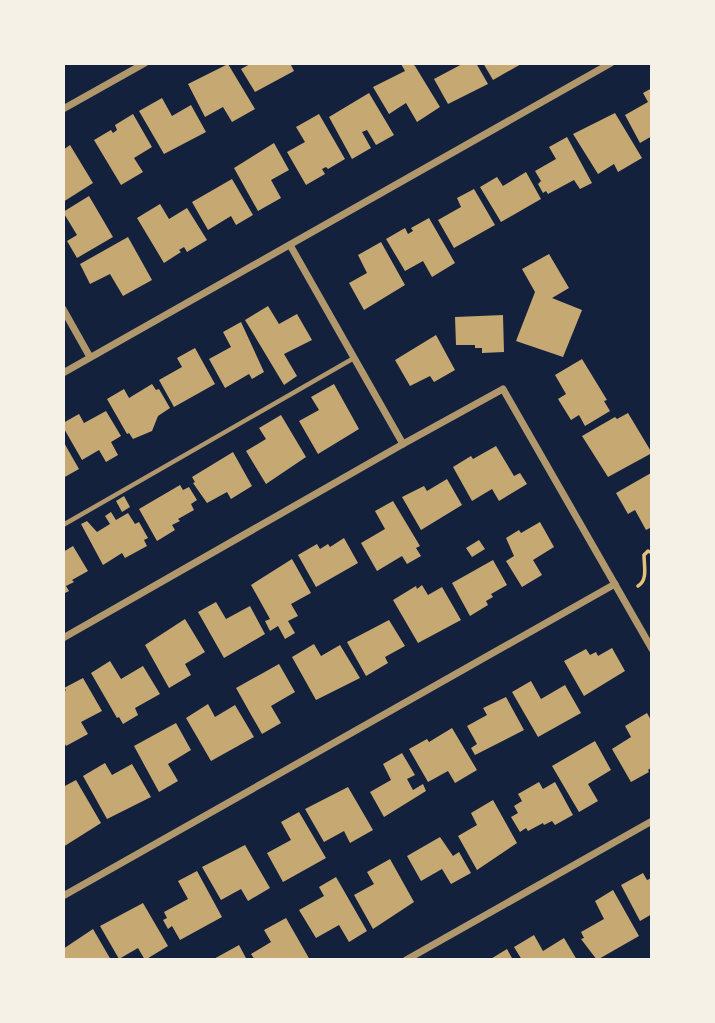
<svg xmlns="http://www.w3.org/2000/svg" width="715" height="1023" viewBox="0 0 715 1023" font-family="Helvetica,sans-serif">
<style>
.building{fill:#c6a872}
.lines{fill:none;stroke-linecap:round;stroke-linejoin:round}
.path{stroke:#e5c07b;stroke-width:3.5}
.service{stroke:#b1986c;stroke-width:4.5}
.minor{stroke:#b1986c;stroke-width:7}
</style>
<rect width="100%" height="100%" fill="#14213d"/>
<g class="building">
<path d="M252,63H290L294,71L255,92L241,69Z"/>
<path d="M404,63H412L415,66L440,107L417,122L406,103L389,114L373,87L405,71L401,64Z"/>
<path d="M464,63H476L488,84L448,104L434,79Z"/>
<path d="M483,63H523L493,80Z"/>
<path d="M228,64L255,109L232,122L223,107L205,117L188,84Z"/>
<path d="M652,88V136L640,143L625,115L648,102L643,93Z"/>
<path d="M369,93L394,135L376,145L367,130L362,132L371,148L352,159L329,117Z"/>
<path d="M162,98L172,116L191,105L206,132L164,154L139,111Z"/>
<path d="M615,113L642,158L618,172L614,164L598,174L573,134Z"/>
<path d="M133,114L152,147L134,158L143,172L121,185L94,140L111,130L113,133L117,130L115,125Z"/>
<path d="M319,114L345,159L328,169L326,167L322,169L325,174L306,185L287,152L305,142L296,127Z"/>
<path d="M567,137L592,183L580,189L574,180L548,194L546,191L543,193L538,184L541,181L535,171L556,159L549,147Z"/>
<path d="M274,143L289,170L271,180L281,198L258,211L234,168Z"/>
<path d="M70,145L93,183L63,202V150Z"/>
<path d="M526,172L541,199L501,222L480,187L497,177L503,186Z"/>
<path d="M232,179L253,215L236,225L231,216L208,230L192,202Z"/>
<path d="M474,189L495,225L454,248L438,220L461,207L457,198Z"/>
<path d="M89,196L113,237L77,258L67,241L77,235L63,212Z"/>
<path d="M160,204L169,219L187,208L207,240L187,252L184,247L179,250L181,252L164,263L137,218Z"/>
<path d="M429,218L455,263L432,277L423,261L405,271L386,239L405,228L408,234L413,231L411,228Z"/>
<path d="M128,237L152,280L123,296L110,274L90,284L80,264Z"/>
<path d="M381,242L405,285L364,310L349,283L367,273L358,255Z"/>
<path d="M549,254L569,288L552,298L582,310L563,357L516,341L535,292L522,269Z"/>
<path d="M268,306L279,324L297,314L312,340L284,354L297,376L284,385L245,320Z"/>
<path d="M503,315L504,352L482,353V348H475V345H456L455,317Z"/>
<path d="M241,322L264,372L252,379L249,374L225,388L209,359L231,347L223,332Z"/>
<path d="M436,335L455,370L434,382L430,376L410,386L395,360Z"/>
<path d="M195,348L215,384L174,407L159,380L182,367L177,358Z"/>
<path d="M582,359L607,400L604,401L610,411L585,426L579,415L571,420L558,399L566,394L555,375Z"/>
<path d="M152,384L156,390L159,389L170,408L158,416L152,431L133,439L129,433L127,434L107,399L124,389L129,398Z"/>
<path d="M334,384L359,429L318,454L299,421L319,410L311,397Z"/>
<path d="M106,411L121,436L111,442L118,455L106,462L99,450L82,460L63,427V423L79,414L84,423Z"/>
<path d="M628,413L652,453L608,477L582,436L615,417L617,419Z"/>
<path d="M281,415L306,457L266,484L246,451L266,439L259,428Z"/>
<path d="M63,441L79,469L63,478Z"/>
<path d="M496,446L514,476L520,473L527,484L499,501L492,489L472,501L453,467L471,456L473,459Z"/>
<path d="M233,452L252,486L231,499L227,492L207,503L193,483L195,482L192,477Z"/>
<path d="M651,473L652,527L646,530L635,510L628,514L616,493Z"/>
<path d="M447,479L462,505L421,530L402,497L424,486L427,491Z"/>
<path d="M180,485L183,490L189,487L197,500L191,504L194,510L178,519L180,521L172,525L175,530L157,541L139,509Z"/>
<path d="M124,496L130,507L122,512L116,501Z"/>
<path d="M393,501L420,546L416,548L421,556L407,564L402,556L377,571L361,543L385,529L375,511Z"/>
<path d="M111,512L116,520L128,513L135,524L139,522L148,538L144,540L147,546L125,558L122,553L103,565L81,524L87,521L97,532L110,524L105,516Z"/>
<path d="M540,522L554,547L533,560L542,575L522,587L506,561L514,556L506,538L519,530L521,533Z"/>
<path d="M344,538L358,563L316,587L298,555L317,544L320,549L328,544L330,547Z"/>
<path d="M479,540L485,549L472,557L466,548Z"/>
<path d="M73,546L88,571L72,580L74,582L66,586L69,591L63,594V552Z"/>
<path d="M292,559L311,593L291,604L298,616L288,621L295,633L285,639L278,626L270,631L265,621L270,619L251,585Z"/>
<path d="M493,560L507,585L491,594L493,597L486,601L488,605L470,616L452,583Z"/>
<path d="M422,585L428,595L442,587L461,620L418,643L393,600L416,586L417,589Z"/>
<path d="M216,602L226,619L250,606L265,634L224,658L198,612Z"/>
<path d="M185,619L205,652L185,664L191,675L169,688L145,645Z"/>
<path d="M389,620L405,646L385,657L388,663L366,676L347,642Z"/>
<path d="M314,644L321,656L340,645L360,678L316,700L292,657Z"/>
<path d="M612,648L625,671L584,696L564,661L586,649L590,655L596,652L598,656Z"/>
<path d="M110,661L121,679L143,666L160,694L135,708L138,715L123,724L119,717L117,718L91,673Z"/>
<path d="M279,664L295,692L271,706L281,723L262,734L236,688Z"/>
<path d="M83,678L102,711L81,722L88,734L66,746L63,740V692L66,690L64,688Z"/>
<path d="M531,681L541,699L565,685L581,713L538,737L512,692Z"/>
<path d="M506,697L524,730L475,755L471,748L477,744L467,726L487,715L483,708Z"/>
<path d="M208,704L215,717L235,705L254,737L211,761L186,718Z"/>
<path d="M647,713L652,722V767L648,770L649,772L631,782L612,749L631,737L625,726Z"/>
<path d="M176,723L191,750L168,764L178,781L159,792L134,746Z"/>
<path d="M452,728L477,770L455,783L448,771L428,782L409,749L427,739L429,742Z"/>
<path d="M595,741L611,770L588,784L598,801L579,812L552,766Z"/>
<path d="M402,753L415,775L407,779L413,790L423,784L426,791L384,817L370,792L391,780L383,764Z"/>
<path d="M105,763L112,775L132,764L151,797L107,819L83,776Z"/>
<path d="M76,780L101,823L63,847V787Z"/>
<path d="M539,782L543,789L555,782L573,815L555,825L552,821L544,825L543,823L528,831L526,828L520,832L511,817L518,813L514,806L522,801L518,794Z"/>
<path d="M348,787L373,830L350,843L344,831L324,842L305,809Z"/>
<path d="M493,800L517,843L477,870L458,836L477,825L471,813Z"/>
<path d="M299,812L326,858L283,882L267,853L291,840L281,822Z"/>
<path d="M440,837L453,856L459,852L471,873L451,884L442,869L421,881L407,856Z"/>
<path d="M245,845L270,888L248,901L241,889L221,900L202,867Z"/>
<path d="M390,859L414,902L373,929L354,895L374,884L367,872Z"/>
<path d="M197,871L222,917L180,940L172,926L168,929L163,920L167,918L164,912L188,899L178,881Z"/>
<path d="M643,873L647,880L652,878V914L640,921L621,885Z"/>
<path d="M336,877L367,931L349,942L339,925L316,938L299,910L324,896L319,887Z"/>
<path d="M613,890L639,936L597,960L581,939L584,938L581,932L604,919L595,901Z"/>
<path d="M143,903L168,946L145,960L138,948L119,959L100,926Z"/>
<path d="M286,918L310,960H255L251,954L271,942L264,930Z"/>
<path d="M93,929L111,960H63V949Z"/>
<path d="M534,935L543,951L564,938L577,960H522L514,947Z"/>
<path d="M239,945L247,960H212Z"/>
<path d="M507,949L513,960H489Z"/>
</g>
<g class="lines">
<path class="path" d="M638,586C648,580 644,566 644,555L648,551L652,553"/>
<path class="service" d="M63,525L354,358"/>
<g class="minor">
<path d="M63,109L145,63"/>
<path d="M290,245L403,444"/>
<path d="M63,309L90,357"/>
<path d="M63,373L611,63"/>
<path d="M63,638L403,444L503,389L652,649"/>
<path d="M63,896L615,584"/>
<path d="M406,960L652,821"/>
</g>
</g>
<rect width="715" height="1023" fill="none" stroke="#f6f1e7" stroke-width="130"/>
</svg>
